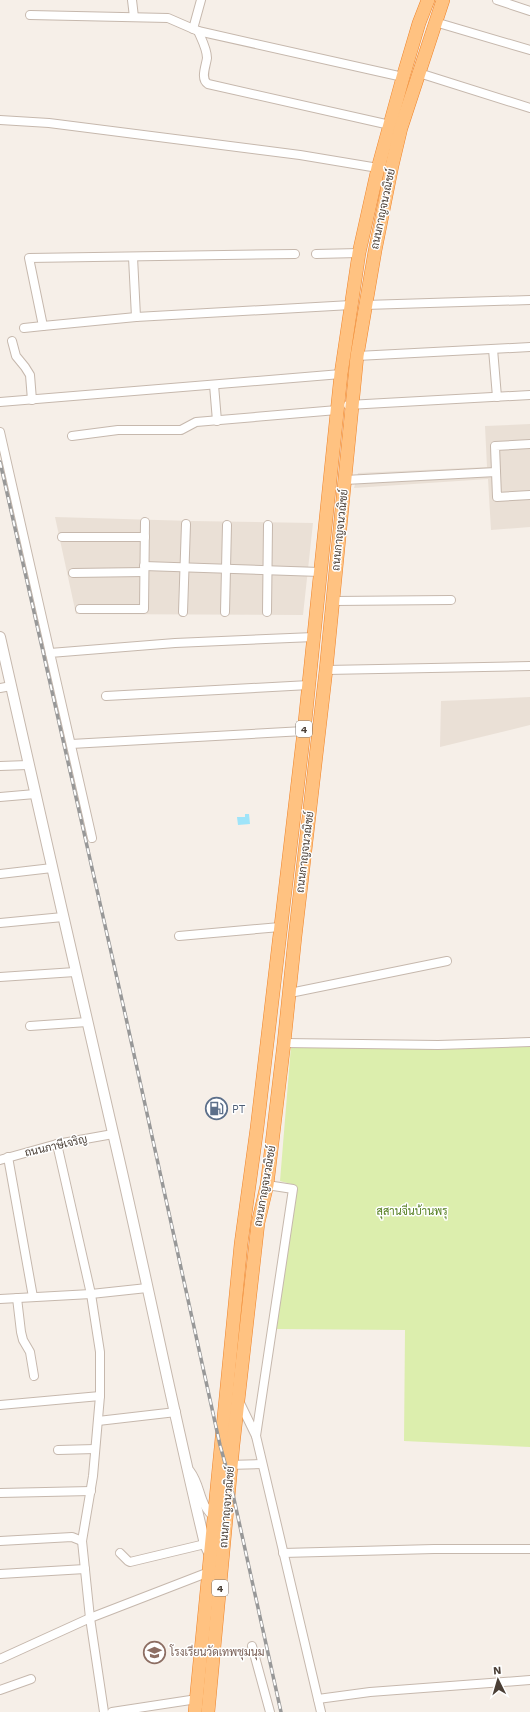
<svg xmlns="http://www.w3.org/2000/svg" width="530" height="1712" viewBox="0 0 530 1712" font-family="'Work Sans',Sarabun,sans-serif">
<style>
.residential{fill:#eae0d6}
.green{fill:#dceead}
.water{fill:#9fe4f9}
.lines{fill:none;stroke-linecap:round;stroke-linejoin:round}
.minor-casing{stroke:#c6b8ad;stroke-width:10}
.tertiary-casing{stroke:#c6b8ad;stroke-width:12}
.trunk-casing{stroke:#ef8329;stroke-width:14}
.minor{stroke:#fff;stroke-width:8}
.tertiary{stroke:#fff;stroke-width:10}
.trunk{stroke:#ffc281;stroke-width:13}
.rail-casing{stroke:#989898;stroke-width:3.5}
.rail{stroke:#fff;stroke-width:2;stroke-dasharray:6;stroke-linecap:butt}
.labels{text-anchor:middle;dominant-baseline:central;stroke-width:3;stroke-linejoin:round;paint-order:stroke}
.shield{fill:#fff;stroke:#807972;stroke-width:1}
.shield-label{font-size:10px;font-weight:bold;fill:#4a3f36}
.street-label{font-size:11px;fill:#4a3f36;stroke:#fff}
.service-label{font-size:11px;fill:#4e5e75;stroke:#fff;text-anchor:start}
.park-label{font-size:11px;fill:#547e20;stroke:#fff}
.education-label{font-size:11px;fill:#785e54;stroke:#fff;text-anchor:start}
</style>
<rect width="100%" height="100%" fill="#f6efe8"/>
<g class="residential">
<path d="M530,424V527L491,530L488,479L354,488L358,473L487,467L485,426Z"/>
<path d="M55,517L192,521L313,523L303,615L76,614Z"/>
<path d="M530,697V725L440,747L441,701Z"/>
</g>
<path class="green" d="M530,1045V1447L404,1441L405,1330L275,1329L295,1185L280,1181L291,1046Z"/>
<path class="water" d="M245,814H249L250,824L238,825L237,817H245Z"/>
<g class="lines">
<defs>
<g id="minor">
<path d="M132,0L134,17"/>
<path d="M497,0L530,11"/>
<path d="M30,15L168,18L198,31L403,77"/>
<path d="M435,22L530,50"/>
<path d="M193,29L201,0"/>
<path d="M198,31C201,38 207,49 207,58C206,66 200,79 208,84L390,125"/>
<path d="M419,73L530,108"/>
<path d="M0,120L49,123L300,155L378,168"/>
<path d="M295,254L29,258L43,326L136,317L351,305"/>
<path d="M316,254L359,253"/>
<path d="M133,257L136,317"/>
<path d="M365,305L530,300"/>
<path d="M24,328L43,326"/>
<path d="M12,341L16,356L25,367L30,375L32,400"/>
<path d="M493,349L497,397"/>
<path d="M357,356L530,347"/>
<path d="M214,385L217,421"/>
<path d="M0,402L341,374"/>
<path d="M348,405L530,395"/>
<path d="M0,432L50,653"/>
<path d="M72,436L118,430H181L196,422L337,410"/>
<path d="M530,444L495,446L497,497L530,495"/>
<path d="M345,480L496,472"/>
<path d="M62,537H145"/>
<path d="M144,566L320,572"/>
<path d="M73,573L144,572"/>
<path d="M333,601L451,600"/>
<path d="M80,609H144L145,522"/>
<path d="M183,612L186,524"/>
<path d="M225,612L227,525"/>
<path d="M267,612L268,525"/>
<path d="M326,670L530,666"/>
<path d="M0,688L11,686"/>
<path d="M106,696L309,685"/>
<path d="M71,744L304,731"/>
<path d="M0,766L28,765"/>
<path d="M0,797L35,794"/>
<path d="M92,838L50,653L175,643L314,637"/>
<path d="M0,874L52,868"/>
<path d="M0,923L63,917"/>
<path d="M179,936L280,927"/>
<path d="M0,977L75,972"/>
<path d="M290,993L447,961"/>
<path d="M30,1026L87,1022"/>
<path d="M284,1043L438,1045L530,1042"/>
<path d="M57,1144L91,1294L100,1352V1396L93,1476L82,1541L90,1618L104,1712"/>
<path d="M8,1157L33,1297"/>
<path d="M0,1160L57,1144L113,1134"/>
<path d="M267,1185L293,1189L256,1436L321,1712"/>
<path d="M17,1298L21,1332L23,1340L30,1352L34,1376"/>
<path d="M0,1299L91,1294L147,1288"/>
<path d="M239,1401L256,1436"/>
<path d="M0,1405L100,1396"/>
<path d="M98,1421L176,1412"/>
<path d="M58,1450L95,1449"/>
<path d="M227,1465L262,1464"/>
<path d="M190,1471C202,1487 198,1504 215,1518"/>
<path d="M0,1493L91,1491"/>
<path d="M0,1541L72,1537L82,1541"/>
<path d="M120,1553L128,1561L130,1562L205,1544"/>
<path d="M283,1553L434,1549H530"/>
<path d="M0,1574L85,1569"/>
<path d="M252,1646L270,1712"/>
<path d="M0,1659L90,1618L209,1572"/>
<path d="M0,1690L31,1679"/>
<path d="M318,1699L370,1692L530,1680"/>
<path d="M112,1712L197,1699"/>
</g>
<path id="tertiary" d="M0,637C37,802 75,968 113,1133C145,1270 172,1407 205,1544L210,1555"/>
<g id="trunk">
<path d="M195,1712L241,1244L257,1128L304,731L341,374L359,253L378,168L403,77L419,23L428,0"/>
<path d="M208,1712L233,1445L258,1223L267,1185L284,1043L295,937L326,670L357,356L375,251L392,166L401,128L443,0"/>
</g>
</defs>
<use href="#minor" class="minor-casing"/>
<use href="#tertiary" class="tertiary-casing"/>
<use href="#trunk" class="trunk-casing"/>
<use href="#minor" class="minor"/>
<use href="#tertiary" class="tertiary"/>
<use href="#trunk" class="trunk"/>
<defs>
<path id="rail" d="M0,462L126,1018L220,1445L230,1481L281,1712"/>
</defs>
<use href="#rail" class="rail-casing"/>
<use href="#rail" class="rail"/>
</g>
<defs>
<symbol id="fuel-ring" viewBox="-11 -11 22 22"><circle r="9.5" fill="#fff" stroke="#5c6f8a" stroke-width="1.5"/><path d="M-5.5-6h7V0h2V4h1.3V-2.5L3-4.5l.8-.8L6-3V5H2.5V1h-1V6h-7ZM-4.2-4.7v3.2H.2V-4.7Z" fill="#5c6f8a"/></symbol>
<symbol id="school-ring" viewBox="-11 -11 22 22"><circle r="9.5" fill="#fff" stroke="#8d6e63" stroke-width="1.5"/><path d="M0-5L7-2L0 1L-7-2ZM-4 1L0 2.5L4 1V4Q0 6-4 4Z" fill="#8d6e63"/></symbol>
</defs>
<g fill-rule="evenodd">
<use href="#fuel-ring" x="204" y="1096" width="25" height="25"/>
<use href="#school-ring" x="142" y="1640" width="25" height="25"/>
</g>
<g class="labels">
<g class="shield">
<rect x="296" y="721" width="16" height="16" rx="3"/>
<rect x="212" y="1580" width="16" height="16" rx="3"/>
</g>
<g class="shield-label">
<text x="304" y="729">4</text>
<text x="220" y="1588">4</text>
</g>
<g class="street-label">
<text transform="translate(383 209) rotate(-78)">ถนนกาญจนวณิชย์</text>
<text transform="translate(340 530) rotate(-84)">ถนนกาญจนวณิชย์</text>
<text transform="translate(305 852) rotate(-83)">ถนนกาญจนวณิชย์</text>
<text transform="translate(56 1146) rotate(-13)">ถนนภาษีเจริญ</text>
<text transform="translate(265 1186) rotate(-80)">ถนนกาญจนวณิชย์</text>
<text transform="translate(227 1507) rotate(-85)">ถนนกาญจนวณิชย์</text>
</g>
<g class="service-label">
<text x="232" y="1109">PT</text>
</g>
<g class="park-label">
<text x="412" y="1211">สุสานจีนบ้านพรุ</text>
</g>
<g class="education-label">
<text x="170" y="1652">โรงเรียนวัดเทพชุมนุม</text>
</g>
</g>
<g transform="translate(498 1680) rotate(355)" stroke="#ffffff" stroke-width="3" paint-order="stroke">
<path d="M0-3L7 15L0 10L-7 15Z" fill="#4a3f36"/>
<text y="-6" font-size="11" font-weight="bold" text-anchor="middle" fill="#4a3f36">N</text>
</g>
</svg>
